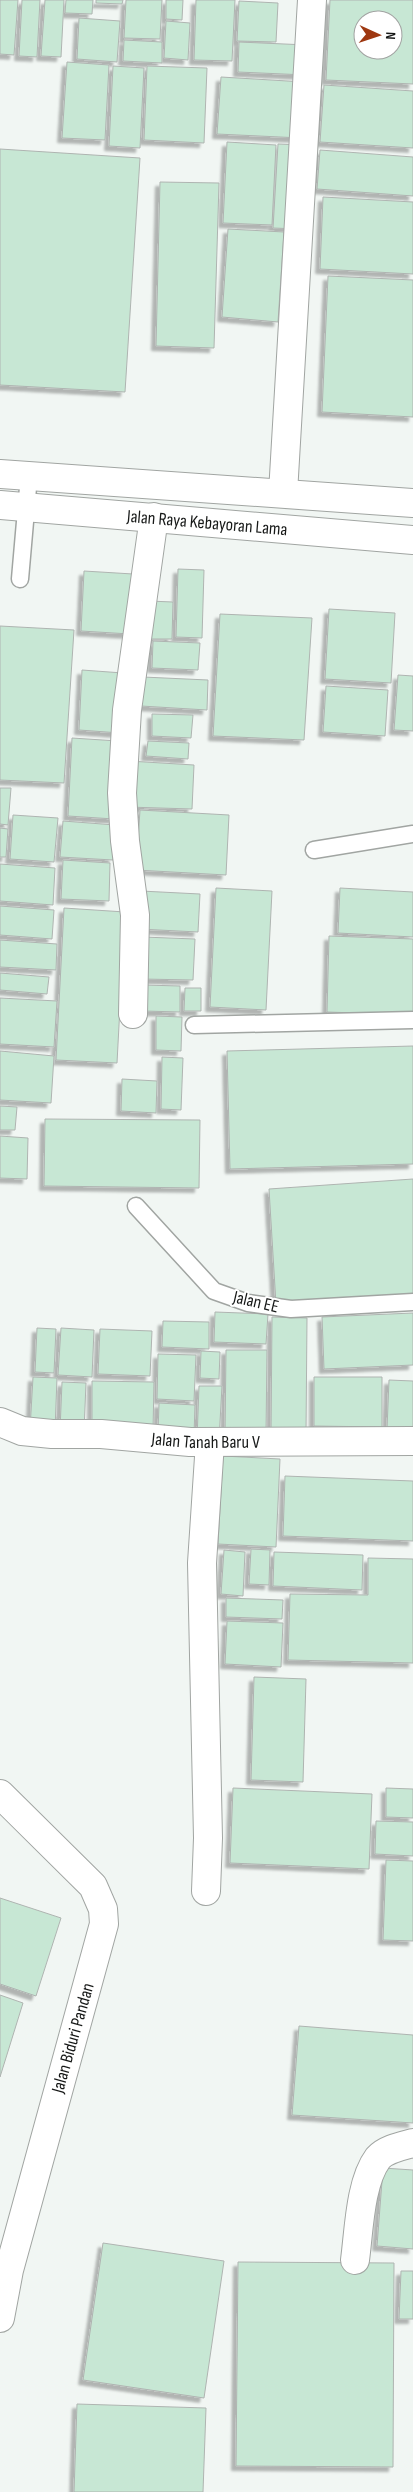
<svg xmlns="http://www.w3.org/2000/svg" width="413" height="2492" viewBox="0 0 413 2492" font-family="'Sofia Sans Condensed',sans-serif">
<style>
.building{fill:#c7e7d4;stroke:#afb4b1;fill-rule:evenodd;filter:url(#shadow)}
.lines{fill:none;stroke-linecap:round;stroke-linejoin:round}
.lane-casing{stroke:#a1a5a2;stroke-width:19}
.street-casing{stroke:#a1a5a2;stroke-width:30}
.primary-casing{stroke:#a1a5a2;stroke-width:30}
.lane{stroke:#fff;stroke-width:16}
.street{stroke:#fff;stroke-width:28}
.primary{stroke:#fff;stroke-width:28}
.labels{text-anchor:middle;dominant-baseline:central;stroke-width:4;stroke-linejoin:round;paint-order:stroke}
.street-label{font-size:18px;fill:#161817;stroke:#fff}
</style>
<defs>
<filter id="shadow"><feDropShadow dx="-4.5" dy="4.5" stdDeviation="1" flood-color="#0004"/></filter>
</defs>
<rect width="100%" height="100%" fill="#f1f6f3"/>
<g class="building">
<path d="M0,0H18L14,55L0,54Z"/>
<path d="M22,0H40L37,57L19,56Z"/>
<path d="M45,0H64L61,57L41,56Z"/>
<path d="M66,0H93L92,14L65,13Z"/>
<path d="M96,0H123L122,4L96,3Z"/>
<path d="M126,0H162L160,39L124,38Z"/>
<path d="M166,0H183L182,20L166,19Z"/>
<path d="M196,0H235L232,61L194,60Z"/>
<path d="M330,0H413V84L326,80ZM363,20H393V50H363Z"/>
<path d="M239,1L278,3L276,42L237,41Z"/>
<path d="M79,18L120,21L117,62L77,59Z"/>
<path d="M166,21L190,23L188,60L164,58Z"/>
<path d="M124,40L162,42V63L123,61Z"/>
<path d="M239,42L307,45L306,75L238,72Z"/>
<path d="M67,62L109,65L105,140L62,138Z"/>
<path d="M113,66L144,68L140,148L109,146Z"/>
<path d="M147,66L207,68L204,143L144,140Z"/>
<path d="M221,77L304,82L301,138L217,134Z"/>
<path d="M324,85L413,91V148L320,142Z"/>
<path d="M227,142L276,145L272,225L223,223Z"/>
<path d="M278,144L303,145L298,229L273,228Z"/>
<path d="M0,149L140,158L125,392L0,385Z"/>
<path d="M320,150L413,157V196L317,189Z"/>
<path d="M160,182L219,183L214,348L156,346Z"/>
<path d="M323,197L413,202V274L320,269Z"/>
<path d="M228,229L284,232L278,322L222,317Z"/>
<path d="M328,276L413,280V417L322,412Z"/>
<path d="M178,569L204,570L202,638L176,637Z"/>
<path d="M84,571L133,574L130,634L81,631Z"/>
<path d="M149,601L173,602L172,639H148Z"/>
<path d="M329,609L395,613L391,683L325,679Z"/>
<path d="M220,614L312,618L304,740L213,736Z"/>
<path d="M0,626L74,630L64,783L0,780Z"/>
<path d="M153,641L200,643L198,670L152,668Z"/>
<path d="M82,670L123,673L120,733L79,730Z"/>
<path d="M398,675L413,676V731L394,730Z"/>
<path d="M143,677L208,680L207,710L141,706Z"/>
<path d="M326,686L388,690L385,736L323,732Z"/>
<path d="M152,714L193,715L191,738L152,736Z"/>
<path d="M72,738L118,741L114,819L68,816Z"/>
<path d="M148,741L189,743L188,759L146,756Z"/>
<path d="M129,761L194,765L192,809L127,807Z"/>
<path d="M0,788H11L8,825L0,824Z"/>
<path d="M140,810L229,815L226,875L136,870Z"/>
<path d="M13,815L58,818L54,862L10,859Z"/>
<path d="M63,821L115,825L113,860L60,857Z"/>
<path d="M0,828L8,829L6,857H0Z"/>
<path d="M63,860L110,863L109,901L61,899Z"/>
<path d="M0,864L55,868L53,905L0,901Z"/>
<path d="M216,888L272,891L266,1010L210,1007Z"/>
<path d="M340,888L413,892V937L338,933Z"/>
<path d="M141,891L200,894L198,932L139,929Z"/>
<path d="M0,906L54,910L52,939L0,935Z"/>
<path d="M64,908L125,912L117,1063L56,1060Z"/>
<path d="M329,936L413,939V1015L327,1012Z"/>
<path d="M143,937L195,939L193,980L142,979Z"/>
<path d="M0,940L57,944L56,970L0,967Z"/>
<path d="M0,973L49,977L47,994L0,990Z"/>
<path d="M144,985L180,986V1012L143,1011Z"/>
<path d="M185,988H201V1011H184Z"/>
<path d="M0,998L57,1001L54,1047L0,1044Z"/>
<path d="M156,1016L182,1017L181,1051L156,1050Z"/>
<path d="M413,1046V1164L230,1169L227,1051Z"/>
<path d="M0,1051L54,1056L51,1103L0,1100Z"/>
<path d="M162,1057L183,1058L181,1110L161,1109Z"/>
<path d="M122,1079L157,1081L156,1113L121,1111Z"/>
<path d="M0,1106L17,1107L15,1130H0Z"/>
<path d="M45,1119L200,1120L199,1188L44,1186Z"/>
<path d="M0,1136L28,1138L27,1179L0,1178Z"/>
<path d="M413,1179V1298L276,1304L269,1189Z"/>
<path d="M215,1312L268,1314L266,1344L214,1342Z"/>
<path d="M413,1313V1365L324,1369L322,1317Z"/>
<path d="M272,1317L307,1318L306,1434H271Z"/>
<path d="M163,1321L209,1322V1349L162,1347Z"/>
<path d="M37,1328L56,1329L54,1373L35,1372Z"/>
<path d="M61,1328L94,1330L92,1377L58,1375Z"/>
<path d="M100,1329L152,1331L150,1376L98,1374Z"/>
<path d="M226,1350H267L266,1435H225Z"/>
<path d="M201,1351L220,1352L219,1379L200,1378Z"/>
<path d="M158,1354L196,1355L194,1401L157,1399Z"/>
<path d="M33,1377L57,1378L55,1430L30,1429Z"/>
<path d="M314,1377H382V1427L314,1426Z"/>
<path d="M389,1380L413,1381V1431L387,1429Z"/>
<path d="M92,1381L154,1382L153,1431L92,1430Z"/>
<path d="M62,1382L86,1383L84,1431L60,1430Z"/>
<path d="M199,1386H222L219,1440L197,1439Z"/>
<path d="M159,1403L195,1405L194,1435L158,1433Z"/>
<path d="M223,1456L280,1459L276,1547L218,1544Z"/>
<path d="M285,1476L413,1481V1541L283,1536Z"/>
<path d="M251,1549L270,1550L269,1585L249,1584Z"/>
<path d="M224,1550L245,1552L243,1596L221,1594Z"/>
<path d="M274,1552L363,1555L362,1590L273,1586Z"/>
<path d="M368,1558L413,1559V1663L288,1660L290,1594L368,1595Z"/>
<path d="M226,1598L283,1600L282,1619L226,1617Z"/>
<path d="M227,1621L283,1623L281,1667L225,1664Z"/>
<path d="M254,1677L306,1679L303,1782L251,1780Z"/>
<path d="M233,1788L372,1794L369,1869L230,1863Z"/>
<path d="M386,1788L413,1789V1818L386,1817Z"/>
<path d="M376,1821L413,1822V1856L375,1854Z"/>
<path d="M386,1860L413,1861V1941L383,1940Z"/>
<path d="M0,1898L61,1918L36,1996L0,1984Z"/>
<path d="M0,1995L23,2003L0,2077Z"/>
<path d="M299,2026L413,2035V2123L292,2115Z"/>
<path d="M383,2168L413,2170V2249L377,2246Z"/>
<path d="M103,2243L224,2261L204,2398L83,2380Z"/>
<path d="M238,2262L394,2263L393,2467L236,2466Z"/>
<path d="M401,2271H413V2319H399Z"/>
<path d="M77,2404L206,2408L203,2492H74Z"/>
</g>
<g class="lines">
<defs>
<g id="lane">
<path d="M20,579L29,476"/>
<path d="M314,850L413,834"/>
<path d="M194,1025L413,1020"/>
<path d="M136,1206L214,1291L248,1303L291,1309L413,1302"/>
</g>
<g id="street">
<path d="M283,493L312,0"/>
<path d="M133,1014L135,915L125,841L122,793L127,710L154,517"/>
<path id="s1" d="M0,1422L22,1431L52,1434H101L190,1442L413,1441"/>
<path d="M0,1794L93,1886L103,1909L104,1924L9,2270L0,2318"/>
<path d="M206,1891L208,1838L202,1563L210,1442"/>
<path d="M355,2260C359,2230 360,2182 378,2158C386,2149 402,2146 413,2143"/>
</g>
<g id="primary">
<path d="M0,474L413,503"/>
<path id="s2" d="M0,505L413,540"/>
</g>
</defs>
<use href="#lane" class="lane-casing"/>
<use href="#street" class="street-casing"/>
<use href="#primary" class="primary-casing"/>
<use href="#lane" class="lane"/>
<use href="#street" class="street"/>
<use href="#primary" class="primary"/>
</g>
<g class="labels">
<g class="street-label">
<text stroke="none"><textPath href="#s2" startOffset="208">Jalan Raya Kebayoran Lama</textPath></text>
<text transform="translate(256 1302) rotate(13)">Jalan EE</text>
<text stroke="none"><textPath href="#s1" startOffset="208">Jalan Tanah Baru V</textPath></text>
<text transform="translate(73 2038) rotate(-74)">Jalan Biduri Pandan</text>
</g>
</g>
<g transform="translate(378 35) rotate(93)"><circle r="24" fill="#ffffff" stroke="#a2a3a2"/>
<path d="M0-4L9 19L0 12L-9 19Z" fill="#9e3811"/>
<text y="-8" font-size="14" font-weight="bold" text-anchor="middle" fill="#161817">N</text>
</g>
</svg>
